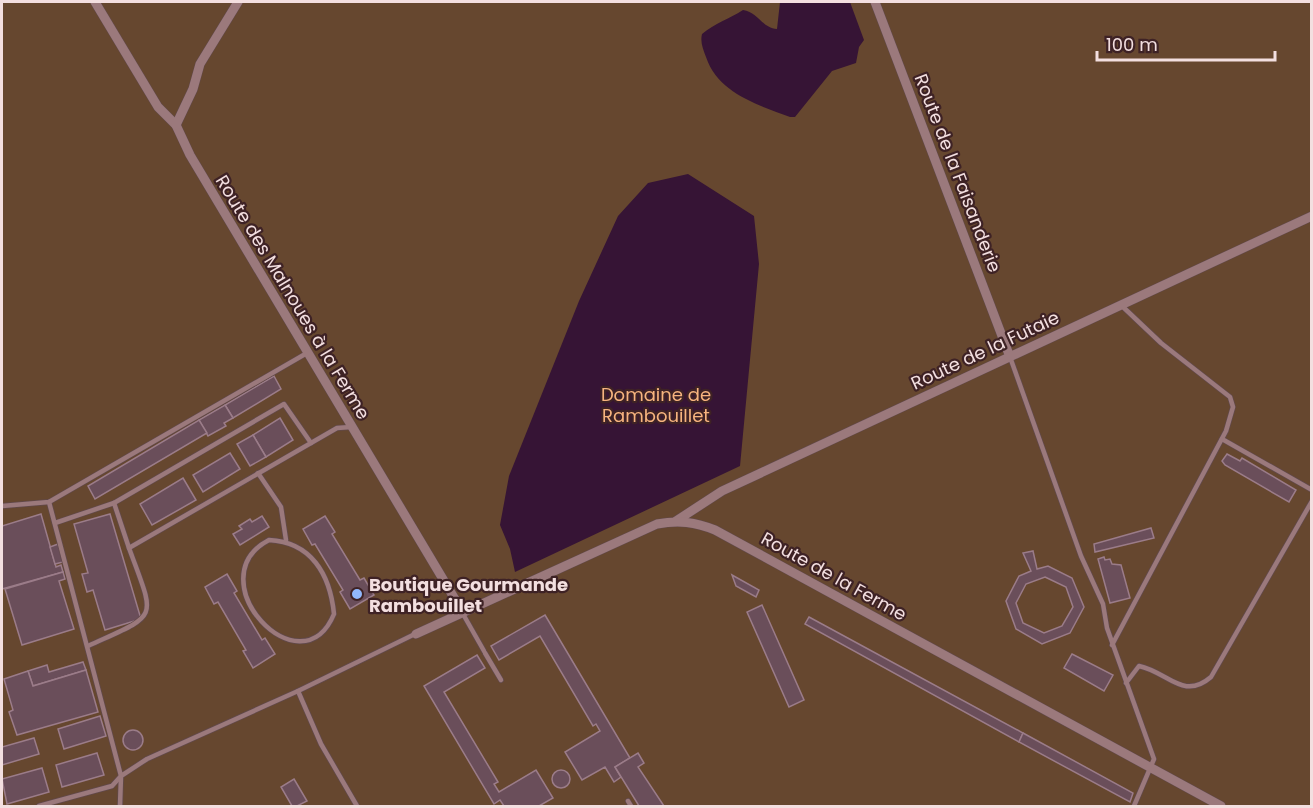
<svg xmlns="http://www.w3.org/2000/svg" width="1313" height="808" viewBox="0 0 1313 808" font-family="Poppins,sans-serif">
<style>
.green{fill:#66472f}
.water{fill:#361435}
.building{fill:#6a4e5a;stroke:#9b7c89;stroke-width:1.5;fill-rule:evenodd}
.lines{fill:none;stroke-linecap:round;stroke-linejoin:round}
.service-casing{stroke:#61494b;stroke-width:6}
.minor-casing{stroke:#61494b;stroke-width:10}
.service{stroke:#9b797c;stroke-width:4.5}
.minor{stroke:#9b797c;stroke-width:9}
.poi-dot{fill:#91b8fd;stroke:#3e2225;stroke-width:2}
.labels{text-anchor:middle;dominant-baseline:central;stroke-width:4.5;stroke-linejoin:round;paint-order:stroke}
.street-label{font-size:18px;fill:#f3dfe0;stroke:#3e2225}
.park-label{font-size:18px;fill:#f7b47f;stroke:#3e2225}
.poi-label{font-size:18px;font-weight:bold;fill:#f3dfe0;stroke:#3e2225;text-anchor:start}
</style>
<rect width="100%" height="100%" fill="#482c2e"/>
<rect class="green" x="2" y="2" width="1309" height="804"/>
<g class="water">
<path d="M780,2H850L864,40L859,47L856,63L832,71L795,117H790C758,105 718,93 706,57C703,49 700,42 702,34C715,23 729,19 743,10C758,12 762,28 777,29Z"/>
<path d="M688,174L754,216L759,264L740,466L515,572L510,549L500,525L509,476L579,301L618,216L648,183Z"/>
</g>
<g class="building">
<path d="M274,376L281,389L233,418L225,405Z"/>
<path d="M225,405L233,418L224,423L226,426L208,436L199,420Z"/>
<path d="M280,418L293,440L266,457L253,435Z"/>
<path d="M199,420L207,433L95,499L88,486Z"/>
<path d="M253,435L266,457L250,466L237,444Z"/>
<path d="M230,453L240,469L203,492L193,475Z"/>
<path d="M1227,454L1240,461L1242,458L1296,490L1289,502L1225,465L1222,461Z"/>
<path d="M183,478L196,500L152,525L140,504Z"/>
<path d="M41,514L56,567L61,565L63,572L2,589V526Z"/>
<path d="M110,514L141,619L105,630L93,590L87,592L82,574L88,573L74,524Z"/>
<path d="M262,516L269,527L240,545L233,534L242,529L239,526L250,519L252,522Z"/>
<path d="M325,516L335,532L332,534L360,580L364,578L374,595L350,609L340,592L343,590L315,544L312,545L303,529Z"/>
<path d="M1151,528L1154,538L1095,552L1094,544Z"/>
<path d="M58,544L63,562L55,564L50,547Z"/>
<path d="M1033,551L1037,569L1048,566L1072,578L1084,607L1070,633L1042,644L1016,629L1006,601L1019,576L1031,571L1023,553ZM1045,577L1066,587L1073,607L1062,626L1044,633L1023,623L1016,603L1026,584Z"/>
<path d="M1104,557L1105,560L1110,559L1112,564L1121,565L1130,598L1110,603L1098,559Z"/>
<path d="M63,572L65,579L59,581L74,629L22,645L5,589Z"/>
<path d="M227,574L237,591L234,593L262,640L265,638L275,654L253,668L243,651L246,650L218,602L214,604L205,587Z"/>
<path d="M732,575L759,590L756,597L736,586Z"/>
<path d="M762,605L804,700L789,707L747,612Z"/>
<path d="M545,615L630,758L615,767L621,777L614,782L605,767L582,780L565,752L600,731L596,724L593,726L540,636L499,660L491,646Z"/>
<path d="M809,617L1023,733L1019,742L805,624Z"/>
<path d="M1072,654L1113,675L1104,691L1064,668Z"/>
<path d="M477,655L485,668L444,692L498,782L494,784L499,792L536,770L553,798L539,806H504L500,800L494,804L424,686Z"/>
<path d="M83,662L86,670L33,686L28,671L47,665L49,672Z"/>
<path d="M86,670L98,712L17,735L9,712L13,710L4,679L28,671L33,686Z"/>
<path d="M100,716L106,736L64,749L58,729Z"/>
<circle cx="133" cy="740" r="10"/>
<path d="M1023,733L1133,793L1130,802L1019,742Z"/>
<path d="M34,738L39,754L2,765V747Z"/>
<path d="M97,753L104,775L62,787L56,765Z"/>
<path d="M638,753L644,763L638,767L664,806H639L615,767Z"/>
<path d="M42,768L49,792L7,804L2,779Z"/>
<circle cx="561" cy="779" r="9"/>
<path d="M294,779L307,801L297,806H292L281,787Z"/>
</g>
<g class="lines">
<defs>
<g id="service">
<path d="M1010,357L1081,556L1103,604L1107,628L1154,759L1134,806"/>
<path d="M1222,439L1312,490"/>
<path d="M258,473L281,507L286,540"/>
<path d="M114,503L129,548"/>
<path d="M2,506L49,502L307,353"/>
<path d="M55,523L114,503L284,404L311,443"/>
<path d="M269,540C311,542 330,574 334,614C301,693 195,579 269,540Z"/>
<path d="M463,614L484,651"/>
<path d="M1112,645L1226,431L1233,407L1230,397L1161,343L1122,306"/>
<path d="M88,646C160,613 156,622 129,548L337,428L351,427"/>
<path d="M485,653L501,680"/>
<path d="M1126,683L1139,666C1168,672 1183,701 1211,677L1312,501"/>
<path d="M298,691L321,744L357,806"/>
<path d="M628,801L631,806"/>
<path d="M39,806L112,786L121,776L49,502"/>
<path d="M120,806L121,776L147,759L298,691L415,634"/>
</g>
<g id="minor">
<path d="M95,2L158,107L176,125L190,155L462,611"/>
<path d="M875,2L1010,357"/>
<path d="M176,125L193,89L200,64L238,2"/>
<path d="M676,521L722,491L1312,216"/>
<path d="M416,634L657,524C679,520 695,522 715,530L1221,806"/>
</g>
</defs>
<use href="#service" class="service-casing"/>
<use href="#minor" class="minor-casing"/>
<use href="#service" class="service"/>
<use href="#minor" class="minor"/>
</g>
<circle class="poi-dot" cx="357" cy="594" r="6"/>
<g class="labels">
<g class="street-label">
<text transform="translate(958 173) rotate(69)">Route de la Faisanderie</text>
<text transform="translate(293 297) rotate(59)">Route des Malnoues à la Ferme</text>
<text transform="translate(985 350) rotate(-25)">Route de la Futaie</text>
<text transform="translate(834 576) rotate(29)">Route de la Ferme</text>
</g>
<g class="park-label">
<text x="656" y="394">Domaine de<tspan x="656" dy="21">Rambouillet</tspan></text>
</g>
<g class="poi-label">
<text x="369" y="584">Boutique Gourmande<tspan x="369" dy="21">Rambouillet</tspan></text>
</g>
</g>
<rect width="1313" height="808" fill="none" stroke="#f3dfe0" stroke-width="6"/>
<path d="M1097 51v9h178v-9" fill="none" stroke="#f3dfe0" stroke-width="3"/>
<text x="1106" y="51" font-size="18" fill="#f3dfe0" stroke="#3e2225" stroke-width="4.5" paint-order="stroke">100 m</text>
</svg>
